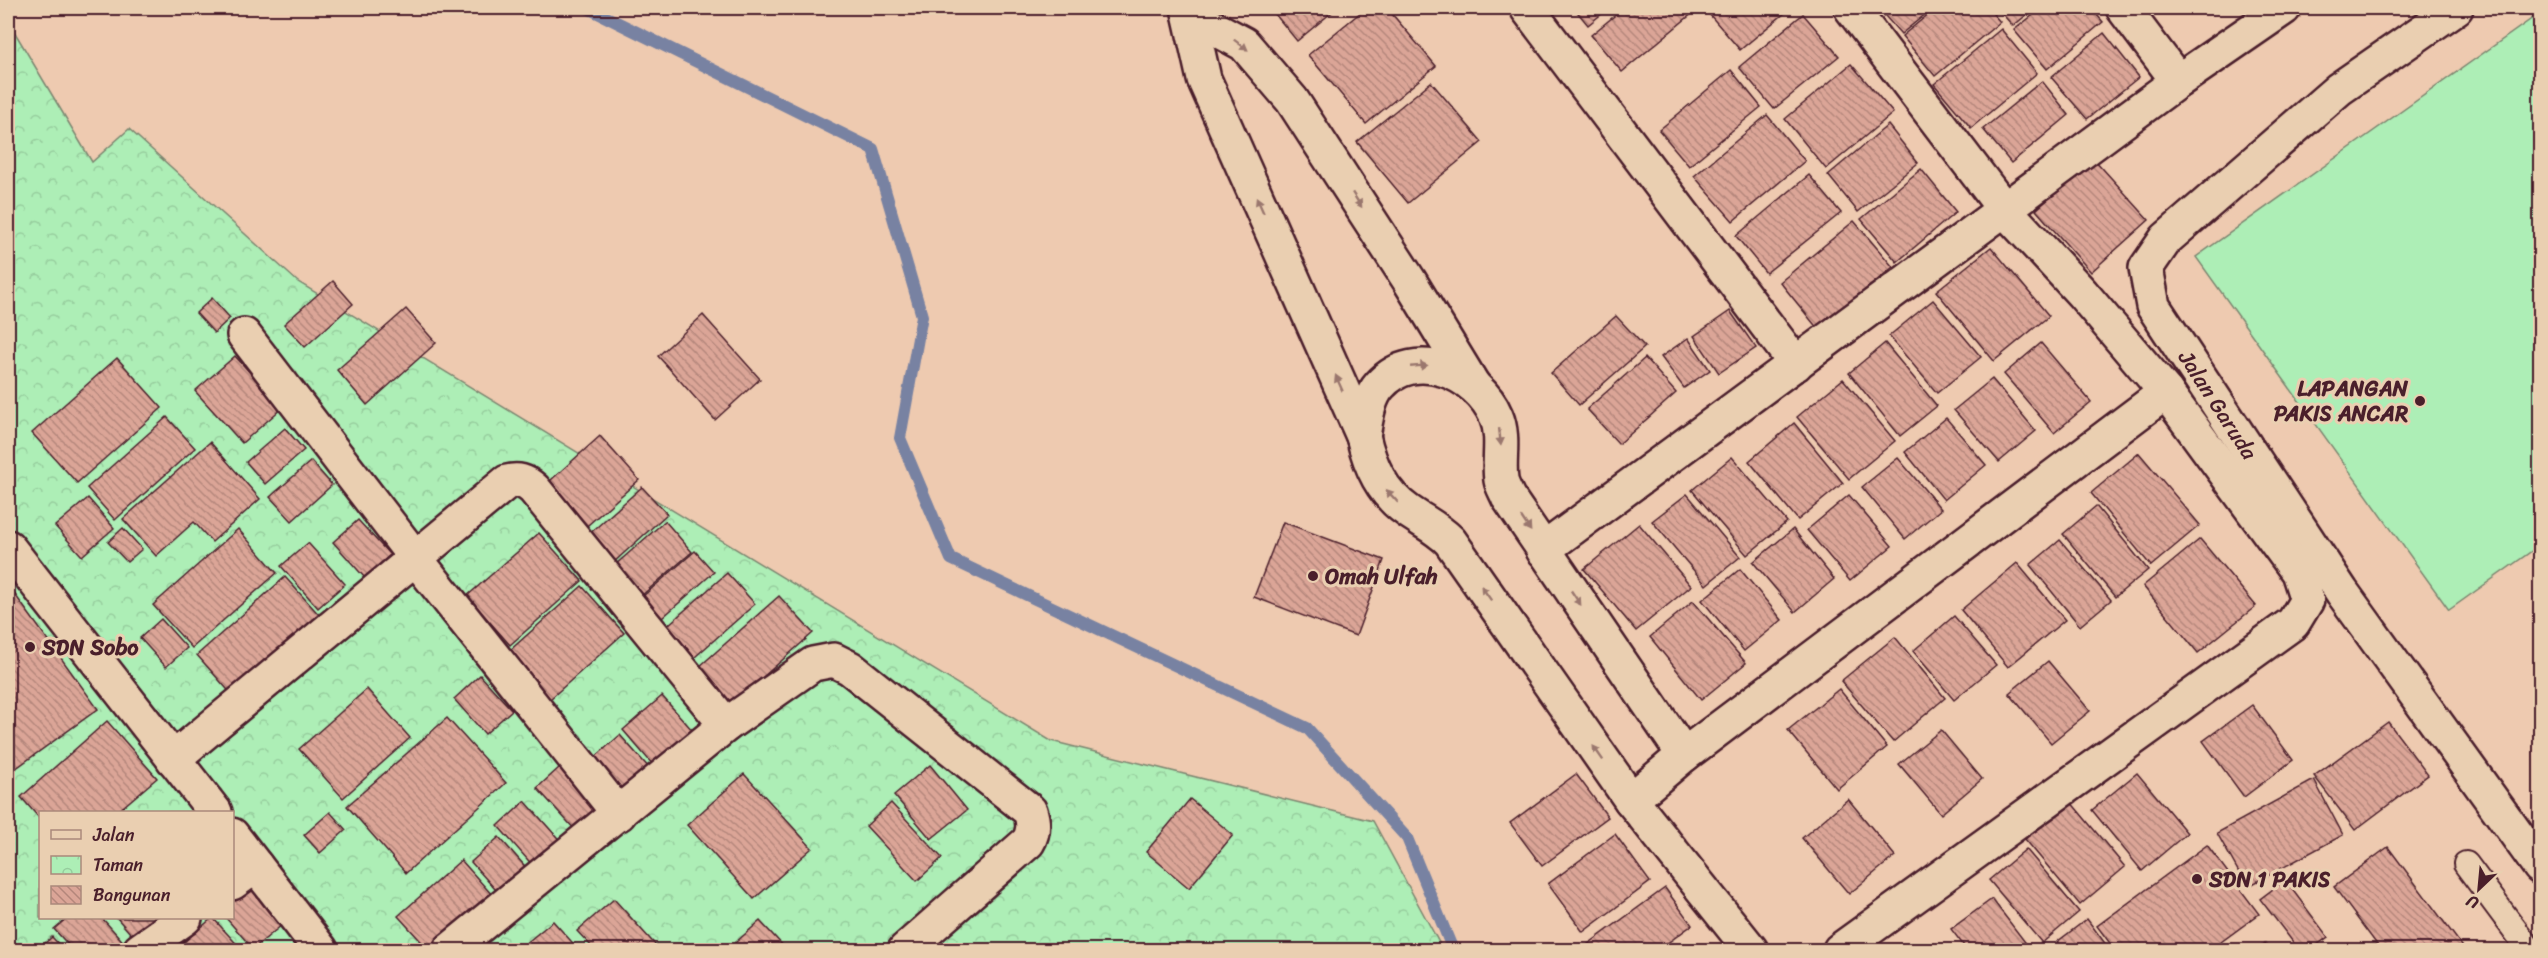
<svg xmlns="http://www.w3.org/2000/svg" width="2548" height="958" viewBox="0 0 2548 958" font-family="Sriracha,sans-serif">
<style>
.grass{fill:#adeeb6;stroke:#7c8670;stroke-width:1.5}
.park{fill:url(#park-crowns);stroke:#7c8670;stroke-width:1.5;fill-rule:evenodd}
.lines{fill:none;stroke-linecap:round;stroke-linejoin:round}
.stream{stroke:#7882a2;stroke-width:12}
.building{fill:url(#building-back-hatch);stroke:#4a1f2b;stroke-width:1.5}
.service-casing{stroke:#4a1f2b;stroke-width:28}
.minor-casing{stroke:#4a1f2b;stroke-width:38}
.service{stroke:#eacfb1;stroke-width:24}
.minor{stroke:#eacfb1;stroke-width:33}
.oneway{fill:#9a776e}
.poi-dot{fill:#4a1f2b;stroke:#eacfb1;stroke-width:2}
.labels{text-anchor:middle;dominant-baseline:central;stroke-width:6;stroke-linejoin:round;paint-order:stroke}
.poi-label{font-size:22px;font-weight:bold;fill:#4a1f2b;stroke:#eacfb1;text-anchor:start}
.street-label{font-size:22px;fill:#4a1f2b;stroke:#eacfb1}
</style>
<defs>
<pattern id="park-crowns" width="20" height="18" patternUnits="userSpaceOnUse" patternTransform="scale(1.5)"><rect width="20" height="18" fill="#adeeb6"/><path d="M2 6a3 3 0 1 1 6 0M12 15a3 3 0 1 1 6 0" fill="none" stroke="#96cc9d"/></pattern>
<pattern id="building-back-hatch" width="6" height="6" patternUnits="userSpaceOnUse" patternTransform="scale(1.5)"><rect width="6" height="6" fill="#dba597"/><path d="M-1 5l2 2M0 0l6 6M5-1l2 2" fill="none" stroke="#b4867b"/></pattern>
</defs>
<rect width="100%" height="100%" fill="#eecab0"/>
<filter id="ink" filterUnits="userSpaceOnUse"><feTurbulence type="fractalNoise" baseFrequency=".0167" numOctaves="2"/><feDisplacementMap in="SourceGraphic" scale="12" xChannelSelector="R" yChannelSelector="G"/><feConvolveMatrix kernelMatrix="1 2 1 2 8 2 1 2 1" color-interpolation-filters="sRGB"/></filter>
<g filter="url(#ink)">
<path class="grass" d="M2540,13V545L2449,610L2196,257Z"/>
<path class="park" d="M8,21L92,162L129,129L298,282L1051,741L1373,821L1443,950H8ZM40,812H232V918H40Z"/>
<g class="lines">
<path class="stream" d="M588,8L873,149L922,316L900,438L951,559L1307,728L1407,838L1453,950"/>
</g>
<g class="building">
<path d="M1270,8H1337L1297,41Z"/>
<path d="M1366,8H1387L1436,66L1366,124L1308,55Z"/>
<path d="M1574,8H1609L1588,25Z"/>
<path d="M1624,8H1689L1694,12L1622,72L1591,35Z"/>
<path d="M1704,8H1791L1740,50Z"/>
<path d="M1878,8H1933L1901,34Z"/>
<path d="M1936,8H1988L2000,22L1935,76L1902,36Z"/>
<path d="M1997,8H2035L2013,26Z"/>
<path d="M2042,8H2091L2103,22L2047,69L2014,30Z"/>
<path d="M1803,14L1839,56L1774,109L1739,67Z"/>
<path d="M2001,29L2037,73L1971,128L1934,84Z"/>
<path d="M2104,33L2139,77L2087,119L2051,77Z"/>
<path d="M1851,64L1893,113L1826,169L1785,119Z"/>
<path d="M1731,70L1761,107L1689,166L1659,130Z"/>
<path d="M2042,81L2069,115L2011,163L1983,129Z"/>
<path d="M1431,82L1482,142L1408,203L1357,142Z"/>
<path d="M1767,115L1805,161L1733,221L1694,176Z"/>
<path d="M1888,125L1918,163L1858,212L1828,175Z"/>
<path d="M2094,159L2149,220L2091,272L2036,210Z"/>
<path d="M1921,169L1956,212L1897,262L1861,219Z"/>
<path d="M1809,175L1841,213L1766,273L1736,236Z"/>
<path d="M1854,221L1893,267L1818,329L1780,282Z"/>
<path d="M1991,247L2049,316L1994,361L1936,291Z"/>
<path d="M333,281L353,304L305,347L284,324Z"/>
<path d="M212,298L230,318L214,333L196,313Z"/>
<path d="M1933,300L1981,357L1937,393L1889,336Z"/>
<path d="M406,309L436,343L367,405L337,370Z"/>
<path d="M1730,311L1756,348L1719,373L1694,336Z"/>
<path d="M703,315L760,379L715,420L658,356Z"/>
<path d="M1616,316L1645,347L1579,405L1551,373Z"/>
<path d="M1688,338L1710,370L1684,388L1661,357Z"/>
<path d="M1885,343L1937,406L1900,436L1849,373Z"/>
<path d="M2041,343L2091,402L2054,433L2004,374Z"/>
<path d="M235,356L282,408L242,443L195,391Z"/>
<path d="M117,358L162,408L77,483L32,433Z"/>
<path d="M1645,358L1676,393L1619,444L1587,409Z"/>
<path d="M1843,379L1895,441L1849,479L1797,417Z"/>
<path d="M1992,379L2036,431L1999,462L1954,410Z"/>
<path d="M167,417L195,448L115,520L87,488Z"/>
<path d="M1946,418L1986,465L1944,500L1905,452Z"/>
<path d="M1794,423L1843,483L1798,520L1749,461Z"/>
<path d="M285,428L304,450L265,484L246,462Z"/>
<path d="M600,436L639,480L580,532L542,488Z"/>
<path d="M210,442L260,499L212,542L194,522L156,556L123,519Z"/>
<path d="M2139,453L2200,525L2151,566L2091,493Z"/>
<path d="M1732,457L1787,522L1747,555L1692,490Z"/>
<path d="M1898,458L1941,509L1905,539L1862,487Z"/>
<path d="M311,461L332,485L292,521L270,497Z"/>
<path d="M642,487L667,514L613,563L588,535Z"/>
<path d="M1687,494L1740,557L1706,585L1652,521Z"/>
<path d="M1849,495L1892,546L1850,581L1807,530Z"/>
<path d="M88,498L114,528L82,556L55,526Z"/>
<path d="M2096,506L2148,570L2115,597L2063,534Z"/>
<path d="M358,520L390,555L365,578L333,542Z"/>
<path d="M665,521L692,552L641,596L614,566Z"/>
<path d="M1283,522L1384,560L1356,636L1254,597Z"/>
<path d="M1639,524L1691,586L1636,631L1584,569Z"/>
<path d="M123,528L142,549L127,562L108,542Z"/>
<path d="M238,529L277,573L192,648L153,605Z"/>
<path d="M1793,529L1834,579L1795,612L1753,562Z"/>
<path d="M539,533L582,581L510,645L467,596Z"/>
<path d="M2200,539L2256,606L2198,653L2143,586Z"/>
<path d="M2060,540L2111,600L2080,626L2030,565Z"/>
<path d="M308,543L345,584L318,608L281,566Z"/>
<path d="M695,551L714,572L662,618L642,597Z"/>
<path d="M2017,563L2065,620L2008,667L1961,610Z"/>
<path d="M1740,569L1782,620L1744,651L1702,600Z"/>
<path d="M727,573L755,604L687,664L659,633Z"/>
<path d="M285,577L322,618L234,697L197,655Z"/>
<path d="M8,585L98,709L8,774Z"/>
<path d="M582,586L624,633L540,708L498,661Z"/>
<path d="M779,596L813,633L723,712L690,675Z"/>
<path d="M1693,601L1746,663L1701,700L1650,637Z"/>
<path d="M1954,616L1996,665L1954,700L1913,651Z"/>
<path d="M161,619L187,648L166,667L140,638Z"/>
<path d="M1895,637L1945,698L1893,742L1841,681Z"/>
<path d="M2048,661L2090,711L2051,743L2009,693Z"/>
<path d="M480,675L512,710L485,734L454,699Z"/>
<path d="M367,689L410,738L343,798L299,749Z"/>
<path d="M1839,689L1887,747L1837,789L1788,730Z"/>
<path d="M662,696L693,731L654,766L623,730Z"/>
<path d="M2252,705L2293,760L2244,797L2203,741Z"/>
<path d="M447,718L506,783L406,873L347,806Z"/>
<path d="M107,721L157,778L117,812H40V819L21,797Z"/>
<path d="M2388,722L2428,775L2355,830L2314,776Z"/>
<path d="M1941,730L1982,779L1941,814L1899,764Z"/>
<path d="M620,735L650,769L614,801L584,767Z"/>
<path d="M930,765L967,810L931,839L894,795Z"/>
<path d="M560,767L600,811L577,832L537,788Z"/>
<path d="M2137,773L2187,833L2142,871L2092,810Z"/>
<path d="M744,774L812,848L754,899L687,825Z"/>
<path d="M1576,774L1608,817L1542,866L1510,823Z"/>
<path d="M2314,780L2343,835L2247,887L2217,833Z"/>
<path d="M1190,799L1233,835L1189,888L1146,852Z"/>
<path d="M1848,799L1895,856L1849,894L1802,838Z"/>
<path d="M525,801L563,844L535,868L498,826Z"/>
<path d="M2070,801L2125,867L2080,905L2025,839Z"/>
<path d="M891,803L942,858L917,881L866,826Z"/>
<path d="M330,812L346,830L320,853L304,835Z"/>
<path d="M1615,834L1650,882L1583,932L1548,884Z"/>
<path d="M499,837L531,873L503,898L471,862Z"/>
<path d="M2207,845L2259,914L2210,950H2115L2097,926Z"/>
<path d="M2388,847L2465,950H2381L2334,887Z"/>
<path d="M2026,849L2079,912L2042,943L1989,880Z"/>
<path d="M461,860L493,896L432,950H429L398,916Z"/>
<path d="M2285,880L2328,937L2310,950H2299L2260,899Z"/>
<path d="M247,884L282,925L253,949L226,918H232V897Z"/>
<path d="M1665,888L1692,925L1658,950H1591L1587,945Z"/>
<path d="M614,899L659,949L658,950H595L577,931Z"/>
<path d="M1992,899L2031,950H1967L1951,929Z"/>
<path d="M67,918H102L127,946L122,950H73L54,929Z"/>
<path d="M117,918H162L136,940Z"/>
<path d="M213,918L242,950H175L212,918Z"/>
<path d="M2087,919L2110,950H2063L2057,942Z"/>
<path d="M553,921L579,950H518Z"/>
<path d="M760,921L787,950H727Z"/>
<path d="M52,937L64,950H37Z"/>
<path d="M2265,943L2270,950H2255Z"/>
<path d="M959,944L966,950H953Z"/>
<path d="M1694,944L1699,950H1685Z"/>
</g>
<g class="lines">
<defs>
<path id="service" d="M2466,864L2530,950"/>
<g id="minor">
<path d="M1188,8L1204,79L1363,436C1370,466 1382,493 1408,511C1422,521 1437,528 1450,541L1631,800L1751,950"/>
<path d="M1527,8L1796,364"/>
<path d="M2123,8L2178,81"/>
<path d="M2456,8L2339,89L2166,239L2146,268L2153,306L2342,592L2540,867"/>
<path d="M1190,15L1244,44L1292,100L1409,280L1473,385"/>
<path d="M244,335L416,559L619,814"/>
<path d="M1363,436C1366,420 1368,398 1380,385C1415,346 1478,373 1496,416C1505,437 1498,459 1501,480C1502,486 1506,492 1508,497L1684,755"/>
<path d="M8,547L215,812"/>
<path d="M1543,550L2178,81L2284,8"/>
<path d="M173,759L507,482C518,479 525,481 534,489L726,725"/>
<path d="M1631,800L1684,755L2166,392"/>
<path d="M232,835L321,950"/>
<path d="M232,883L256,866"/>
<path d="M140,950L185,918"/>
<path d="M450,950L726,725L813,664L834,660L850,668L1030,811C1034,823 1034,832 1028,842L905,950"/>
<path d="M1840,950L2293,623L2307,600L2298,572L2166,392L2082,293L2004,209L1851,8"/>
</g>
</defs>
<use href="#service" class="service-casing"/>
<use href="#minor" class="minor-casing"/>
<use href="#service" class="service"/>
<use href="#minor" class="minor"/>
</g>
<defs><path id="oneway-solid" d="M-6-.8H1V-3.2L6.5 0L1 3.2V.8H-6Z" transform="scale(1.5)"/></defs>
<g class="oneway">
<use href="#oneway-solid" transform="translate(1241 45) rotate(37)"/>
<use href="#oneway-solid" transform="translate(1357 200) rotate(57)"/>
<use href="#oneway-solid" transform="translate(1260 205) rotate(-114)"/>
<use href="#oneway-solid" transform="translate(1419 366) rotate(-5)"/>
<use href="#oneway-solid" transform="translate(1339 383) rotate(-114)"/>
<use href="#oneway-solid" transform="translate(1500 437) rotate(84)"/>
<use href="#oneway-solid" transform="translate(1392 496) rotate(-133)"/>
<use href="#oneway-solid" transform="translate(1526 524) rotate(56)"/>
<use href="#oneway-solid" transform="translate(1486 593) rotate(-125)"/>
<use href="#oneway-solid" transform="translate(1576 598) rotate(56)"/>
<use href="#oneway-solid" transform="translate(1598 753) rotate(-125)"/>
</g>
</g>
<g class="poi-dot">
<circle cx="2420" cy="401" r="6"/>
<circle cx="1313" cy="576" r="6"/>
<circle cx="30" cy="647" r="6"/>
<circle cx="2197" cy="879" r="6"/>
</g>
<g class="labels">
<g class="poi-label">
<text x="2408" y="388" text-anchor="end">LAPANGAN<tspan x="2408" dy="25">PAKIS ANCAR</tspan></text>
<text x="1325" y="576">Omah Ulfah</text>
<text x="42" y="647">SDN Sobo</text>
<text x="2209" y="879">SDN 1 PAKIS</text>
</g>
<g class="street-label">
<text transform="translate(2218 405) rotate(57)">Jalan Garuda</text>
</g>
</g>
<rect width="2548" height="958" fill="none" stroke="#eacfb1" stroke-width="30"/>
<rect x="15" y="15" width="2518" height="928" fill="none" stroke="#4a1f2b" stroke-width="2" filter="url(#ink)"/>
<rect x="39" y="811" width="195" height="108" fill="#eacfb1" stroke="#aa897b" stroke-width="1.5"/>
<rect x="51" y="830" width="30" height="9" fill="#eacfb1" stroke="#aa897b" stroke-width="1.5"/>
<text x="93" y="841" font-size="18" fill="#4a1f2b">Jalan</text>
<rect x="51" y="856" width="30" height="18" fill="url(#park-crowns)" stroke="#aa897b" stroke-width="1.5"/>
<text x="93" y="871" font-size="18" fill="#4a1f2b">Taman</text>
<rect x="51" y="886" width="30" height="18" fill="url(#building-back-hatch)" stroke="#aa897b" stroke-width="1.5"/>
<text x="93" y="901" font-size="18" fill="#4a1f2b">Bangunan</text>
<g transform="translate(2479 889) rotate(206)" stroke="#eacfb1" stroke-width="4.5" paint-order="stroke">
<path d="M0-4.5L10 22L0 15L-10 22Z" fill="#4a1f2b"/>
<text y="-9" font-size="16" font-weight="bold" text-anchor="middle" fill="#4a1f2b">U</text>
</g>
</svg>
